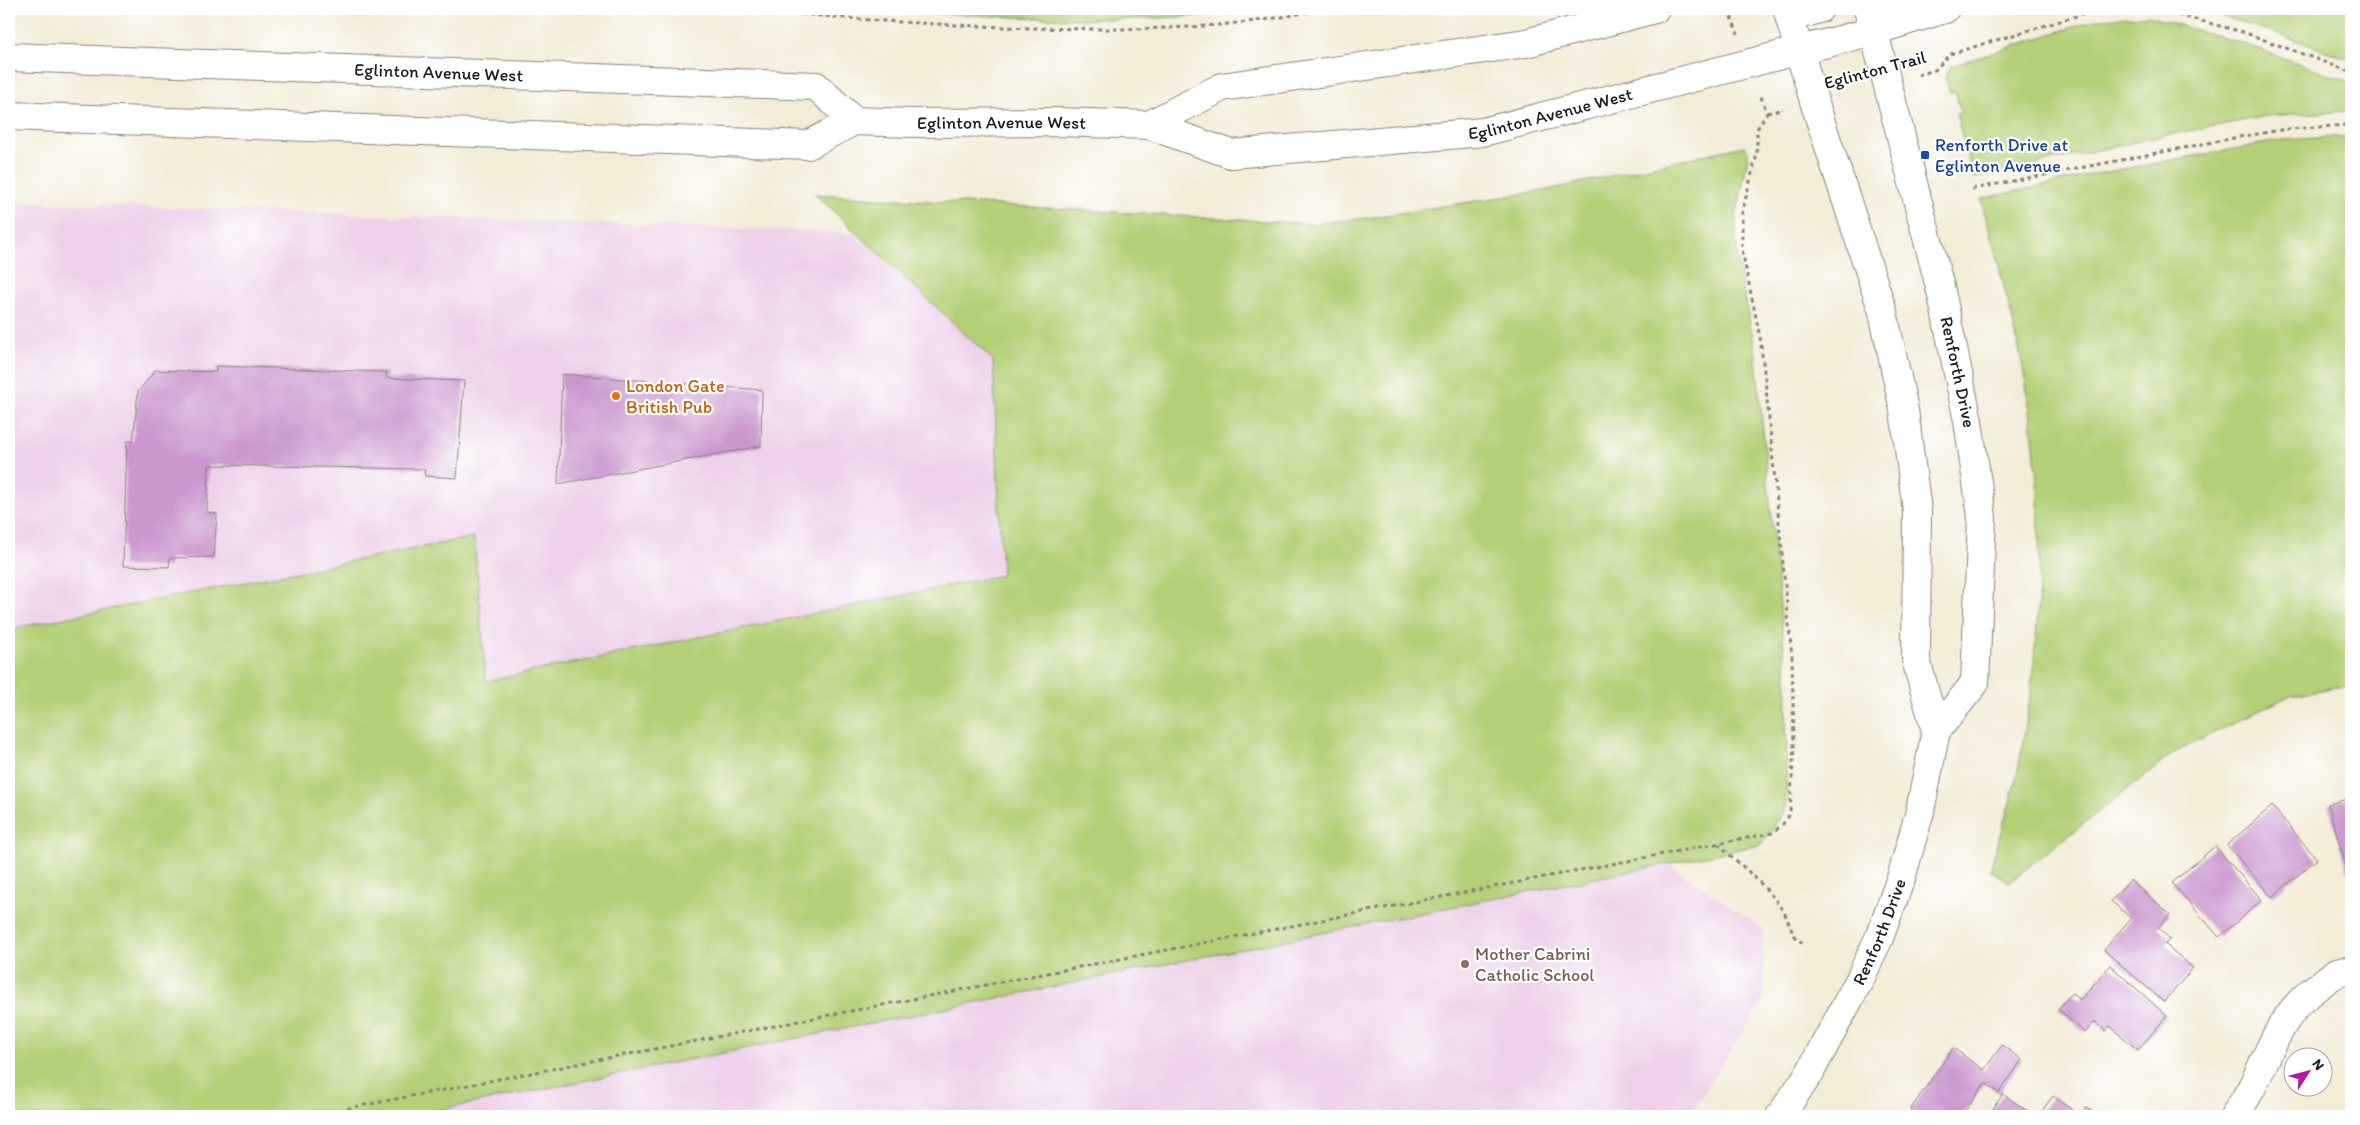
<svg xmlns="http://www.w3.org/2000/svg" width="2360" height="1125" viewBox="0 0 2360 1125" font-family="Itim,sans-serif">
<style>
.built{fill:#edd1e9}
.green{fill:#b3d077;stroke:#68764a}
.building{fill:#ca98cf}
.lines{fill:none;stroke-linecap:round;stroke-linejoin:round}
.minor-casing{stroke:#88847a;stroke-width:30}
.major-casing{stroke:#88847a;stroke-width:30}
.path{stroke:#88847a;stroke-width:3;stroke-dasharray:4 4;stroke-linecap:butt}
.minor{stroke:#fff;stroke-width:28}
.major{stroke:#fff;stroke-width:28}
.transit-dot{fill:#1a4fb4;stroke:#fff;stroke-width:2}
.food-dot{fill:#e8710a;stroke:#fff;stroke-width:2}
.education-dot{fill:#8d6e63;stroke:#fff;stroke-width:2}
.labels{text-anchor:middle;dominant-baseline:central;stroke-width:4.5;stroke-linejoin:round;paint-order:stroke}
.street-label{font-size:18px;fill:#1c1c1c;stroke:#fff}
.transit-label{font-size:18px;fill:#164399;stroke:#fff;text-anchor:start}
.food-label{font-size:18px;fill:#c56008;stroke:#fff;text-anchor:start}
.education-label{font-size:18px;fill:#785e54;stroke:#fff;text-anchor:start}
</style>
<rect width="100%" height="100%" fill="#fff"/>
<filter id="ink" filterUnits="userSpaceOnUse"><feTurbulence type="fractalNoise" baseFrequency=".02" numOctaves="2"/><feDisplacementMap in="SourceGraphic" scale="10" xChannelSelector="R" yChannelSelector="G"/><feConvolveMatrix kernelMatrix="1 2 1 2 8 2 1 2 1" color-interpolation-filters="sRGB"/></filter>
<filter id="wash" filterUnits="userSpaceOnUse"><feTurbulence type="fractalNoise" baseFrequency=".0096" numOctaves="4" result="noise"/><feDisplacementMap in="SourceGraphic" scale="20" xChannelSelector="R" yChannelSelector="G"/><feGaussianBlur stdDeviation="1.12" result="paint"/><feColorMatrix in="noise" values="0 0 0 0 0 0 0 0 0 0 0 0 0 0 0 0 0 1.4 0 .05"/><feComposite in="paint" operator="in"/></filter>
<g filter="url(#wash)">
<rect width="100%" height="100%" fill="#f3ecd7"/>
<g class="built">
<path d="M9,202L854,233L993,360L1003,575L486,681L473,537L9,629Z"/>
<path d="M1668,863L1763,929L1764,999L1689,1116H409Z"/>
</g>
<g class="green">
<path d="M1017,9H1260C1145,26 1028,18 913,12Z"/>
<path d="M2197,9H2351V60L2273,32Z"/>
<path d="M2148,16L2242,43L2351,82V111L2267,116L2148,139L1974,178L1956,114L1961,113L1955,92L1950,93L1945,76L1951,66L2098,19Z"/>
<path d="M2351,136V685L2291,695L2174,753L2009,882L1990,870C2000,833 2013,797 2020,760C2040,651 2045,538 2032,428C2024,350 2000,274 1981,199L2095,174L2283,140Z"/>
<path d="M1744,146L1748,151V158L1736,218V240L1741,282L1755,347L1787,679L1786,803L1783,814L1761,845L409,1116H9V629L474,537L486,681L1002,575L993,360L815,194L1313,224L1373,217L1547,190Z"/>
</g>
<g id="blocks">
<g class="building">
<path d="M216,366L387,372L386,378L464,381L457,478L425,476L424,469L209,465L207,512L217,514L214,557L170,558L169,567L123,566L127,441L133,442L138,392L155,370L216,372Z"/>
<path d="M562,374L762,390L761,446L558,484Z"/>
<path d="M2351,798V869L2347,870L2328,804Z"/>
<path d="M2272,806L2317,859L2272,897L2227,845Z"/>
<path d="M2215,846L2262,900L2219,937L2172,883Z"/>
<path d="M2130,880L2170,914L2158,928L2170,939L2165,944L2193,968L2164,1002L2104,950L2131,918L2111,901Z"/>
<path d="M2110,965L2167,1016L2138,1050L2110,1026L2105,1031L2095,1021L2085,1033L2058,1009L2072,993L2080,1000Z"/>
<path d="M2002,1045L2022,1060L1999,1093L1985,1083L1962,1116H1919L1910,1110L1953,1048L1984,1070Z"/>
<path d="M2003,1094L2034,1116H1988Z"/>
<path d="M2053,1096L2072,1110L2067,1116H2038Z"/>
<path d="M2086,1107L2098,1116H2079Z"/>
</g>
</g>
</g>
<g filter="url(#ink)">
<use href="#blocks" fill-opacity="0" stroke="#88847a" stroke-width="1"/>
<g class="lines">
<defs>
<path id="minor" d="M2234,1116C2268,1071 2270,1019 2321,984C2332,976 2337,970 2351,971"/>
<g id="major">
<path d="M1787,9L1814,101L1883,312L1904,410L1917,511L1916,660L1936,731"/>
<path d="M1790,18L1819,9"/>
<path id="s1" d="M9,57L816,86L854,121"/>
<path id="s2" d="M9,116L808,145L854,121L911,123L1058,122L1149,125L1231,154L1483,132L1874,31L1945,9"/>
<path d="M1149,125L1222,87L1526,43L1655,9"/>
<path id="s3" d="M1780,1116L1809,1074L1860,979L1879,938L1902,875L1920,811L1936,731L1975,683L1982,517L1968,421L1941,291L1868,9"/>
</g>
</defs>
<use href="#minor" class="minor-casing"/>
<use href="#major" class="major-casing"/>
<g class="path">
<path d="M754,9C847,20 939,25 1033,28C1129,30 1228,31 1322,9"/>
<path d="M1728,9L1738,34"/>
<path d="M2155,9L2243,32L2351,72"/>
<path d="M1918,75L1935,70L1950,54L2100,9"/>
<path d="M1767,113L1783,109"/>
<path d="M1972,189L2239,137L2287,129L2351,125"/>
<path d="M1718,844C1740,865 1767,885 1783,911C1791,923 1790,936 1803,943"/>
<path d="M308,1116L1772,833L1783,824L1790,812L1794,746L1792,657L1766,388L1760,337L1742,250V213L1757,154V129L1767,113L1760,94"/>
</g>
<use href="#minor" class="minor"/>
<use href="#major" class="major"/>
</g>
</g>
<rect class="transit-dot" x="1920" y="150" width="10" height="10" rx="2.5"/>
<circle class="food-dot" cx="616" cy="396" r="5"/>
<circle class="education-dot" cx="1465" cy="964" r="5"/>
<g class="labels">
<g class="street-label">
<text transform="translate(1875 70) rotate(-15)">Eglinton Trail</text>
<text stroke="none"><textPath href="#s1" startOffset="430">Eglinton Avenue West</textPath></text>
<text stroke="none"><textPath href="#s2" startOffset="1556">Eglinton Avenue West</textPath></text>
<text stroke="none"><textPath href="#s2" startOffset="999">Eglinton Avenue West</textPath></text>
<text transform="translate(1958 372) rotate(78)">Renforth Drive</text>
<text stroke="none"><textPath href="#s3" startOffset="210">Renforth Drive</textPath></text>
</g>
<g class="transit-label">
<text x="1935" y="145">Renforth Drive at<tspan x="1935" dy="21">Eglinton Avenue</tspan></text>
</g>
<g class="food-label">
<text x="626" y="386">London Gate<tspan x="626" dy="21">British Pub</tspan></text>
</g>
<g class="education-label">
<text x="1475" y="954">Mother Cabrini<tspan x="1475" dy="21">Catholic School</tspan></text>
</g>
</g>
<rect width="2360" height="1125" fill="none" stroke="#fff" stroke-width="30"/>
<g transform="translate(2308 1072) rotate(54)"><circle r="24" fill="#ffffff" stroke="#a4a4a4"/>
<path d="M0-4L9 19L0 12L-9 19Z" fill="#b5179e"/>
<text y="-8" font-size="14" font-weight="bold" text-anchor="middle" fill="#1c1c1c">N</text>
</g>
</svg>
